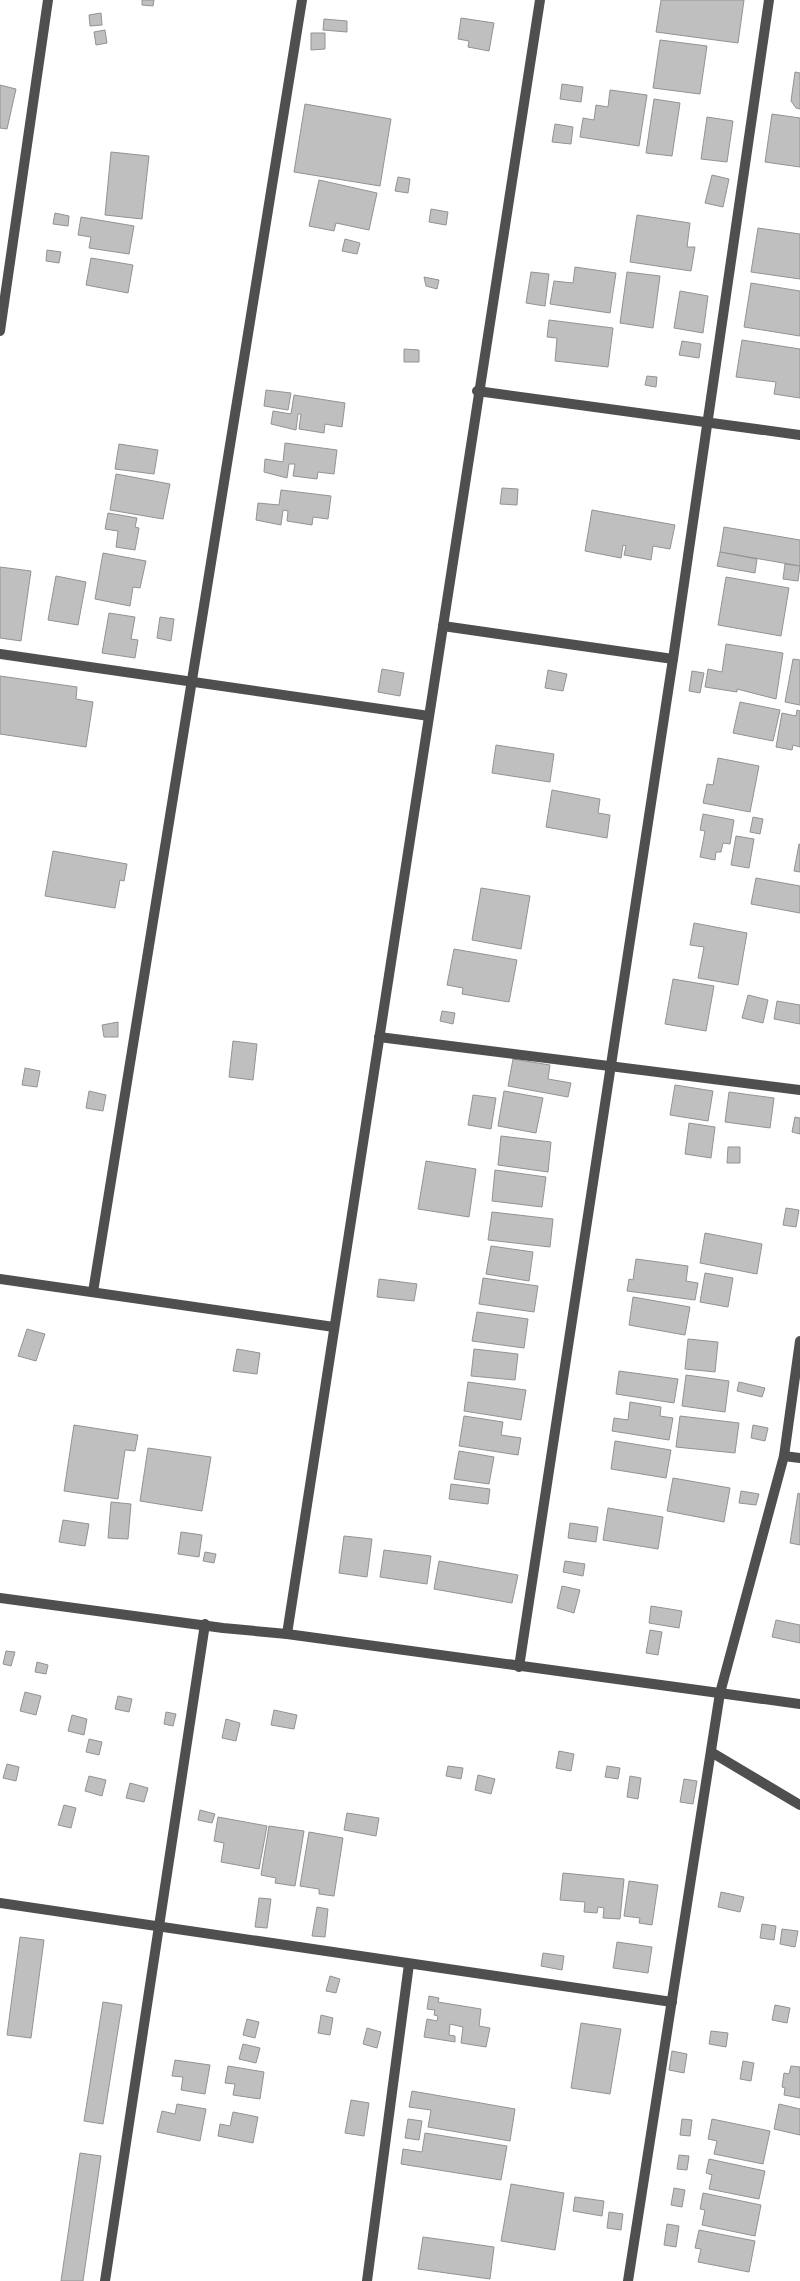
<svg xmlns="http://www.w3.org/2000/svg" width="800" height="2281" viewBox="0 0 800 2281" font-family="Arial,sans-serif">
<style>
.building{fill:#bfbfbf;stroke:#939393}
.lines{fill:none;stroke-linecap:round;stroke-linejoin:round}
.minor{stroke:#4f4f4f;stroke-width:10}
</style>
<rect width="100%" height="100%" fill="#fff"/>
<g class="building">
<path d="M142,0H154L153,6L142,5Z"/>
<path d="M661,0H744L738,43L656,32Z"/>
<path d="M101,13L102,25L90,26L89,15Z"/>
<path d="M461,18L494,23L489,51L468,47L469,41L458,39Z"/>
<path d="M324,19L347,21V32L323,30Z"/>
<path d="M105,30L107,43L96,45L94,32Z"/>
<path d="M311,33H325V49L311,50Z"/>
<path d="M660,40L707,46L700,94L653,88Z"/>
<path d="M795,72L800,73V109L796,108L791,101Z"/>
<path d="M562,84L583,87L581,102L560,99Z"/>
<path d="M0,85L16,89L7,129L0,128Z"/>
<path d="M610,90L647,95L639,146L580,137L583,118L594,120L596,105L608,107Z"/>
<path d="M654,99L680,103L672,156L646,153Z"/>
<path d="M305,104L391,119L380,186L294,172Z"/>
<path d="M772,114L800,118V167L765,162Z"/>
<path d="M707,117L733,121L727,162L701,159Z"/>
<path d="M555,124L573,127L571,144L552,142Z"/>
<path d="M111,152L149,156L142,219L105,215Z"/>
<path d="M712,175L729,179L723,207L705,203Z"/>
<path d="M398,177L410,179L408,193L395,191Z"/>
<path d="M319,180L377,193L369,230L336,223L334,231L309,226Z"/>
<path d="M431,209L448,212L446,225L429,222Z"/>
<path d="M55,213L69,216L68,226L53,224Z"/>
<path d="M637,215L690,223L687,247H695L691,271L630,262Z"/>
<path d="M81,217L134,226L129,254L89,248L91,237L78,235Z"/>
<path d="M758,228L800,234V279L751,272Z"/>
<path d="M345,239L360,243L357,254L342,251Z"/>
<path d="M47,250L61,252L59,263L46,261Z"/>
<path d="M91,258L133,265L128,293L86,285Z"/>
<path d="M575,267L616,273L610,313L550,304L554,281L573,283Z"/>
<path d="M531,272L549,274L545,306L526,303Z"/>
<path d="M627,272L660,276L653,328L620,323Z"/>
<path d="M424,277L439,280L437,289L426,286Z"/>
<path d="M751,283L800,291V336L744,327Z"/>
<path d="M680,291L708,296L703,333L674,328Z"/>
<path d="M549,320L613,328L608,367L555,361L557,338L547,337Z"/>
<path d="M742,340L800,349V398L774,394L776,382L736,377Z"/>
<path d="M682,341L701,344L699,358L679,355Z"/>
<path d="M404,349L419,350V362H404Z"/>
<path d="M647,376L657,377L656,387L645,385Z"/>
<path d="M266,390L291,393L288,410L264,406Z"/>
<path d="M294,395L345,403L342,427L325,424L324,433L299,429L301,414H298L296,430L271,424L273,411L291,414Z"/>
<path d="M285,443L337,450L334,474L318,472L317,479L293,476L295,464H289L287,478L264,472L265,459L283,462Z"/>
<path d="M119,444L158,450L154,474L115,469Z"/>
<path d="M116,474L170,484L163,519L110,510Z"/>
<path d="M502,488L518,489L517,505L500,504Z"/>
<path d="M281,490L331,496L328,519L313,517L312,525L287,521L288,511L283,510L281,525L256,520L258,503L279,505Z"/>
<path d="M592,510L675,525L670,549L653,546L651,560L624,555L626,546L623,545L621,558L585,551Z"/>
<path d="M108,513L137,518L135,527L139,528L135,550L116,547L118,531L105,529Z"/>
<path d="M724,527L800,540V566L720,552Z"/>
<path d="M720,552L757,559L755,573L717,566Z"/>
<path d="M103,553L146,561L140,588L133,587L130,606L95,599Z"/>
<path d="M785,564L800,566L798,581L783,579Z"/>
<path d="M0,567L31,571L21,641L0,638Z"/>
<path d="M56,576L86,582L78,625L48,620Z"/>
<path d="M726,577L789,588L781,636L718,625Z"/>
<path d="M109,613L135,617L131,639L138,640L135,658L102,653Z"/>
<path d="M160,617L174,619L171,641L157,638Z"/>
<path d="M726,644L783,653L776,699L737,689V692L705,687L708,669L722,672Z"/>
<path d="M793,659L800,660V705L785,702Z"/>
<path d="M382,669L404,673L400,696L378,692Z"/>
<path d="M548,670L567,674L563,691L545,688Z"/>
<path d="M692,671L704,673L700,693L689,691Z"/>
<path d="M0,676L77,687L76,699L93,702L86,747L0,734Z"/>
<path d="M740,702L780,710L773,741L733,733Z"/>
<path d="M797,710L800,711V747L793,745L792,750L776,747L782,713L796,716Z"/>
<path d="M496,745L554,754L550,782L492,773Z"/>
<path d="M718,758L759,766L750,812L703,803L707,784L713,785Z"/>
<path d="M552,790L600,799L598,813L610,815L607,838L546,827Z"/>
<path d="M703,814L734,820L730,844L723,843L721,852H716L715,860L700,857L705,831L700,830Z"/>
<path d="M753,817L763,819L760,834L750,832Z"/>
<path d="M736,836L754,839L749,868L731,865Z"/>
<path d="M799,844H800V872L794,871Z"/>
<path d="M53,851L127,864L124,881L120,880L115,908L45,896Z"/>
<path d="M756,878L800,886V913L751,904Z"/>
<path d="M481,888L530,896L521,949L472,940Z"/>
<path d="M694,923L747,933L738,985L698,978L704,947L690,945Z"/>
<path d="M454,949L517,960L509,1002L462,994L463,988L447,985Z"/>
<path d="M673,979L714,986L706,1031L665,1024Z"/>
<path d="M748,995L768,1000L763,1023L742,1018Z"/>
<path d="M777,1001L800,1005V1024L774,1019Z"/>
<path d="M442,1011L455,1013L453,1024L440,1021Z"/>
<path d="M118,1022V1037H104L102,1025Z"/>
<path d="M233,1041L257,1044L253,1080L229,1077Z"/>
<path d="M513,1059L550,1065L548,1079L571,1083L568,1097L508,1086Z"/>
<path d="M25,1068L40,1071L37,1087L22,1085Z"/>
<path d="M675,1085L713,1091L708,1121L670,1115Z"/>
<path d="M89,1091L106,1095L103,1111L86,1108Z"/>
<path d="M504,1091L543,1098L536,1133L498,1126Z"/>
<path d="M729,1092L774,1098L770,1128L725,1122Z"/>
<path d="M473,1095L496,1098L491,1129L468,1125Z"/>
<path d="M795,1117L800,1118V1134L792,1132Z"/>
<path d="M689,1123L715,1127L711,1158L685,1154Z"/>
<path d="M501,1136L551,1142L548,1172L498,1165Z"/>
<path d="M728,1147H740V1163H727Z"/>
<path d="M426,1161L476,1169L469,1217L418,1209Z"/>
<path d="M495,1170L546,1177L542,1207L492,1201Z"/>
<path d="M786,1208L799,1210L796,1227L783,1225Z"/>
<path d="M492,1212L553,1219L550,1247L488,1240Z"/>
<path d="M705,1233L762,1244L757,1274L700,1263Z"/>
<path d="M491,1246L533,1252L529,1281L486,1274Z"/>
<path d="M636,1259L688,1266L686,1281L698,1283L695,1300L627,1291L629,1279L633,1280Z"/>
<path d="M705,1273L733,1278L728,1307L700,1302Z"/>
<path d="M483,1278L538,1286L534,1312L479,1304Z"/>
<path d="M379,1279L417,1284L414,1301L377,1297Z"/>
<path d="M633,1297L690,1307L685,1335L629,1325Z"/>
<path d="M477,1312L528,1319L524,1348L472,1341Z"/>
<path d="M27,1329L45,1334L36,1361L18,1356Z"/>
<path d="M688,1339L718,1342L715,1372L685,1369Z"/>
<path d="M237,1349L260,1353L257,1374L233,1371Z"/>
<path d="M474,1349L518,1354L515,1380L471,1376Z"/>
<path d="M619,1371L678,1379L674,1403L616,1394Z"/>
<path d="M686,1375L729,1381L725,1412L682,1406Z"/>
<path d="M468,1382L526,1390L521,1420L464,1411Z"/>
<path d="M739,1382L765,1388L762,1397L737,1391Z"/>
<path d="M630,1402L661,1407L660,1416L673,1418L669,1440L612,1431L614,1418L628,1420Z"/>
<path d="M464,1416L503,1422L501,1435L521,1438L518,1455L459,1446Z"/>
<path d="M680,1416L739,1423L735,1453L676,1447Z"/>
<path d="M74,1425L138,1435L135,1451L125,1450L118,1499L64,1491Z"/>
<path d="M753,1425L768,1428L765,1441L751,1438Z"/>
<path d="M615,1441L671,1450L666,1478L611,1469Z"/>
<path d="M148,1448L211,1457L202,1511L140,1501Z"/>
<path d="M459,1451L494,1457L489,1484L454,1479Z"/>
<path d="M673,1478L730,1488L724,1522L667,1511Z"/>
<path d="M451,1484L490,1489L488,1504L449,1499Z"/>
<path d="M741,1491L759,1494L756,1505L739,1503Z"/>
<path d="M798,1493L800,1494V1545L790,1543Z"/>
<path d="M111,1502L131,1504L128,1539L108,1538Z"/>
<path d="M608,1508L663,1517L658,1549L603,1540Z"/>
<path d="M63,1520L89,1524L85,1546L59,1542Z"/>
<path d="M570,1523L598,1527L596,1542L568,1538Z"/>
<path d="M181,1532L202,1535L199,1557L178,1554Z"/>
<path d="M344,1536L372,1539L367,1577L339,1573Z"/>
<path d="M384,1550L431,1556L427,1584L380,1577Z"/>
<path d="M205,1552L216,1554L214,1563L203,1561Z"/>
<path d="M439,1561L518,1575L512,1603L434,1589Z"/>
<path d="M565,1561L585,1564L583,1576L563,1572Z"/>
<path d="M562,1586L580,1590L574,1613L557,1608Z"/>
<path d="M651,1606L682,1611L679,1628L649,1623Z"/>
<path d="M776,1620L800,1625V1643L772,1637Z"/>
<path d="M650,1630L662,1632L658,1655L646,1653Z"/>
<path d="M6,1651L15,1652L11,1666L3,1664Z"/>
<path d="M37,1662L48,1665L46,1674L35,1672Z"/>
<path d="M25,1692L41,1696L36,1715L20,1711Z"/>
<path d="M118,1696L132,1699L129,1712L115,1709Z"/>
<path d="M274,1710L297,1715L294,1729L271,1725Z"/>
<path d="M166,1712L176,1714L173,1726L164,1724Z"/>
<path d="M72,1715L87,1719L84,1735L68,1731Z"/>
<path d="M226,1719L240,1723L236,1741L222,1738Z"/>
<path d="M89,1739L102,1742L99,1755L86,1752Z"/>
<path d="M559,1751L574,1754L571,1771L556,1768Z"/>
<path d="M7,1764L19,1767L16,1781L3,1778Z"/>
<path d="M448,1766L463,1768L461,1779L446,1776Z"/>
<path d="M607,1766L620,1768L618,1779L605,1777Z"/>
<path d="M478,1775L495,1779L491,1794L475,1790Z"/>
<path d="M89,1776L106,1780L102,1796L85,1791Z"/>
<path d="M630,1776L641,1778L638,1799L627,1797Z"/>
<path d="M684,1779L697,1781L693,1804L680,1802Z"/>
<path d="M130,1783L148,1788L144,1802L126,1798Z"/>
<path d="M64,1805L76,1808L71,1828L58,1825Z"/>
<path d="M200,1810L215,1814L212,1823L198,1820Z"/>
<path d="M347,1813L379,1818L376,1836L344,1830Z"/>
<path d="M218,1817L267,1826L259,1869L221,1862L224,1843L214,1841Z"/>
<path d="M269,1826L304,1831L295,1886L275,1883L276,1878L261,1875Z"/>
<path d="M309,1832L343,1838L334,1896L319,1894V1889L300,1886Z"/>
<path d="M563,1873L624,1879L620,1919L603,1918L604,1908L598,1907L597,1913L584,1912L585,1902L560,1900Z"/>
<path d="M629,1881L658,1885L652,1925L639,1923L640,1918L624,1916Z"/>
<path d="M721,1892L744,1897L740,1912L718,1907Z"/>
<path d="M259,1898L271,1899L267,1928L255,1927Z"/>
<path d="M317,1907L328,1909L325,1937L312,1936Z"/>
<path d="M762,1924L776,1926L774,1940L760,1938Z"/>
<path d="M782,1929L798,1931L795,1947L780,1944Z"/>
<path d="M20,1937L44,1940L31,2038L7,2035Z"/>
<path d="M617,1942L652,1947L648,1973L613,1968Z"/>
<path d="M543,1953L564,1956L562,1970L541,1966Z"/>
<path d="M330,1976L340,1979L336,1993L326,1991Z"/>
<path d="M429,1996L439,1998L438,2002L481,2009L479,2026L490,2028L486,2047L461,2043L463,2027L450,2024L449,2035L455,2036V2042L424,2037L427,2019L437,2021L438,2016L434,2015L435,2010L427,2009Z"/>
<path d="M103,2002L122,2005L103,2124L84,2121Z"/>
<path d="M775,2005L790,2008L787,2023L772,2020Z"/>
<path d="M321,2015L333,2018L330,2035L318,2033Z"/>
<path d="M247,2019L259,2022L255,2038L243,2035Z"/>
<path d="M581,2023L621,2029L610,2094L571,2088Z"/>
<path d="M367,2028L381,2032L377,2048L363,2044Z"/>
<path d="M711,2031L728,2033L726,2047L709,2044Z"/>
<path d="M243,2044L260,2048L256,2063L239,2059Z"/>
<path d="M672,2051L687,2054L684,2073L669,2070Z"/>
<path d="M175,2060L210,2065L205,2094L181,2090L183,2077L172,2076Z"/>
<path d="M743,2061L754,2063L751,2081L740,2079Z"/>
<path d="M228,2066L264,2072L260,2099L233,2095L235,2084L225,2083Z"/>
<path d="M791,2066L800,2067V2098L784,2095L785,2088L782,2087L784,2073L789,2074Z"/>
<path d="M412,2091L515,2109L510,2141L428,2127L431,2110L409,2107Z"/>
<path d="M351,2100L369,2103L364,2136L345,2133Z"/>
<path d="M177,2104L206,2109L200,2141L157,2132L162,2111L175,2114Z"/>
<path d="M779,2104L800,2109V2135L774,2129Z"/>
<path d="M233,2112L258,2117L253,2143L218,2136L220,2124L230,2126Z"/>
<path d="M408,2119L422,2121L419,2140L405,2138Z"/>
<path d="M682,2119L692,2120L690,2136L680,2135Z"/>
<path d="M712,2119L770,2131L763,2164L714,2154L717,2141L708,2139Z"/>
<path d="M425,2133L507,2146L501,2180L401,2164L403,2149L422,2152Z"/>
<path d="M80,2153L101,2156L83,2281H61Z"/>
<path d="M679,2155L689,2156L687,2170L677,2169Z"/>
<path d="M709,2159L765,2171L759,2199L709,2189L712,2175L706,2173Z"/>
<path d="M511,2184L564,2193L555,2250L501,2241Z"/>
<path d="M674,2188L685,2190L682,2207L671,2205Z"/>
<path d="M703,2193L761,2205L755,2236L702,2225L705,2210L700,2209Z"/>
<path d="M575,2197L604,2201L602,2216L573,2211Z"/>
<path d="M609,2212L623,2214L621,2230L607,2228Z"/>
<path d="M667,2224L679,2226L676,2247L664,2245Z"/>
<path d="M699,2230L755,2241L749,2272L698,2262L701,2249L695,2248Z"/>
<path d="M423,2237L494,2247L490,2279L418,2269Z"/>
</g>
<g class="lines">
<g class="minor">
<path d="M0,331L48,0"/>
<path d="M477,391L800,435"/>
<path d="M443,626L673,659"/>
<path d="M0,654L429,716"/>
<path d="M379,1037L800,1090"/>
<path d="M0,1279L334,1327"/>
<path d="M93,1292L302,0"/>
<path d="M784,1456L800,1458"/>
<path d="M0,1598L223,1628L287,1634L800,1704"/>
<path d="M287,1634C371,1089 453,544 540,0"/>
<path d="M519,1667L673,659L769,0"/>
<path d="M711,1752L800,1805"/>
<path d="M0,1903L672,2002"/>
<path d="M105,2281L205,1624"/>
<path d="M367,2281L409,1964"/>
<path d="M628,2281L720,1693L784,1456L800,1341"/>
</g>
</g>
</svg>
